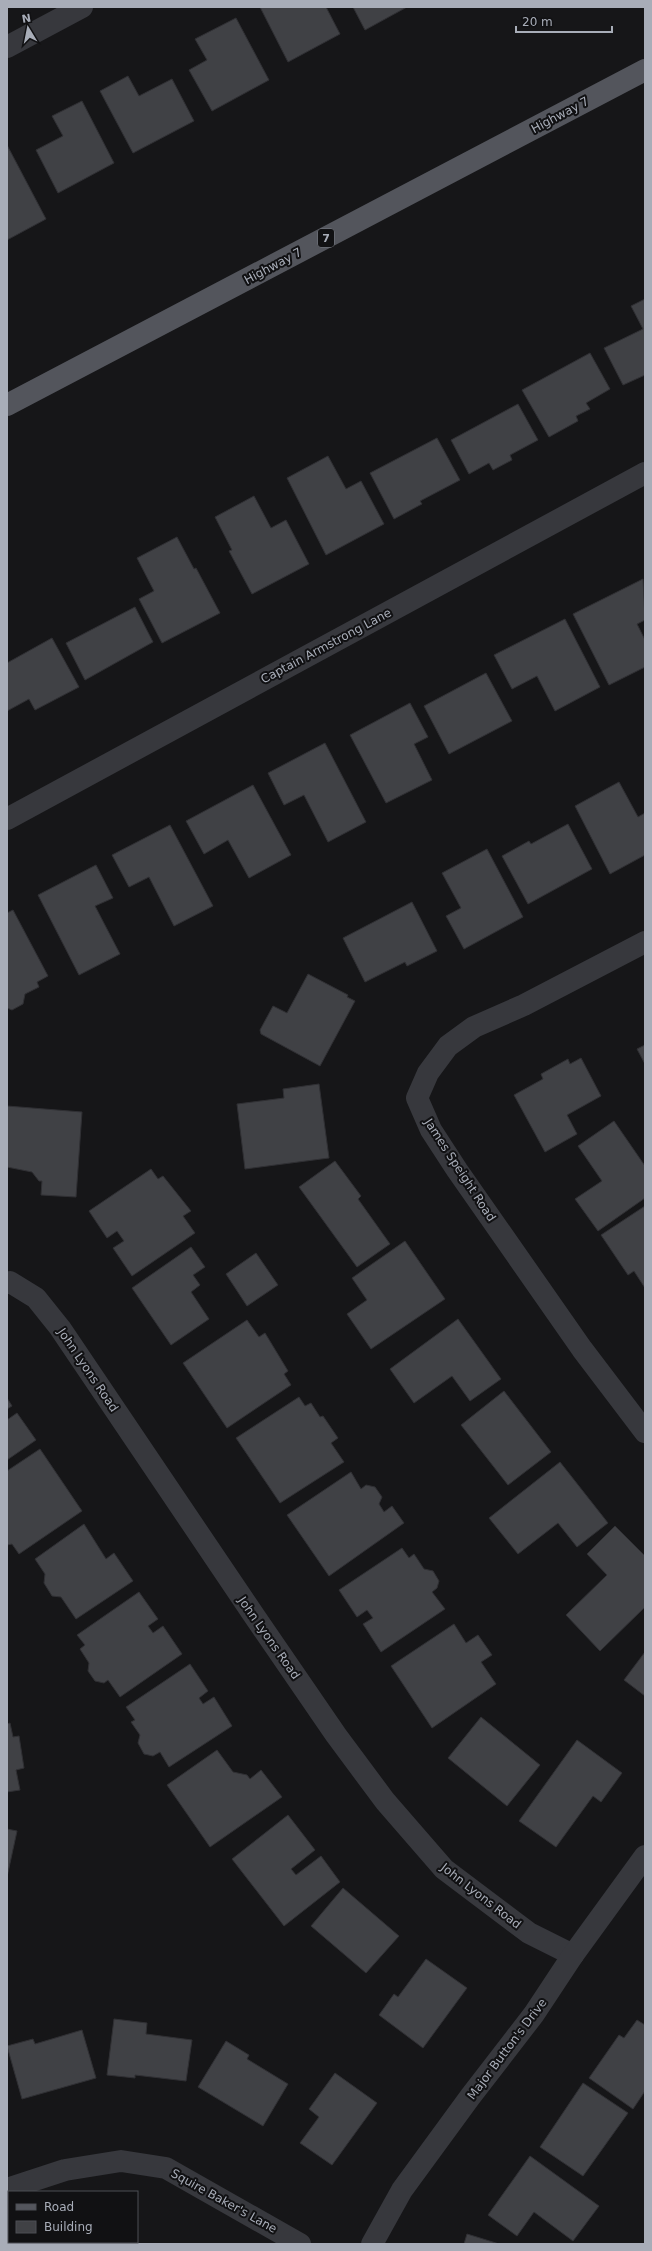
<svg xmlns="http://www.w3.org/2000/svg" width="652" height="2251" viewBox="0 0 652 2251" font-family="'DejaVu Sans',sans-serif">
<style>
.building{fill:#404145;stroke:#303034}
.lines{fill:none;stroke-linecap:round;stroke-linejoin:round}
.minor{stroke:#37383d;stroke-width:22}
.major{stroke:#53555c;stroke-width:22}
.labels{text-anchor:middle;dominant-baseline:central;stroke-width:4;stroke-linejoin:round;paint-order:stroke}
.shield{fill:#111113;stroke:#7b7e86;stroke-width:1}
.shield-label{font-size:11px;font-weight:bold;fill:#a8adb8}
.street-label{font-size:12px;fill:#a8adb8;stroke:#111113}
</style>
<rect width="100%" height="100%" fill="#161618"/>
<g class="building">
<path d="M260,7H326L340,34L288,62Z"/>
<path d="M353,7H407L365,30Z"/>
<path d="M236,18L269,80L212,111L189,70L207,60L195,39Z"/>
<path d="M128,76L139,96L172,79L194,121L133,153L100,91Z"/>
<path d="M82,101L114,163L58,193L36,150L63,136L52,116Z"/>
<path d="M7,145L46,219L7,240Z"/>
<path d="M645,299V375L623,385L604,348L643,329L631,306Z"/>
<path d="M590,353L610,389L586,403L590,409L576,416L578,421L549,437L522,390Z"/>
<path d="M518,404L538,440L510,455L512,460L493,470L489,463L469,474L451,440Z"/>
<path d="M437,438L460,480L420,501L422,504L420,505L394,519L370,473Z"/>
<path d="M328,456L346,489L361,481L384,524L326,555L287,478Z"/>
<path d="M254,496L271,528L286,520L309,564L252,594L229,551L232,550L215,517Z"/>
<path d="M177,537L194,569L196,568L220,613L162,643L139,599L154,591L137,558Z"/>
<path d="M643,579L645,620L637,624L645,640V667L609,685L573,614Z"/>
<path d="M135,607L153,642L85,680L66,643Z"/>
<path d="M565,619L600,687L555,711L537,676L512,689L494,655Z"/>
<path d="M52,638L79,687L35,710L29,699L7,711V663Z"/>
<path d="M486,673L512,721L449,754L424,706Z"/>
<path d="M410,703L428,737L414,744L432,780L386,803L350,735Z"/>
<path d="M325,743L366,822L328,842L304,795L284,805L268,773Z"/>
<path d="M619,782L638,817L645,813V855L610,874L575,806Z"/>
<path d="M253,785L291,855L249,878L228,840L204,854L186,821Z"/>
<path d="M568,824L592,869L528,904L502,856L529,841L531,844Z"/>
<path d="M170,825L213,906L174,926L149,877L129,887L112,855Z"/>
<path d="M487,849L523,917L464,949L446,916L461,908L442,873Z"/>
<path d="M96,865L113,898L95,906L120,954L79,975L38,895Z"/>
<path d="M412,902L437,951L407,966L405,962L365,982L343,938Z"/>
<path d="M13,910L48,976L37,982L39,987L25,994L23,1004L12,1010L7,1008V913Z"/>
<path d="M308,974L348,995L347,997L355,1001L320,1066L261,1034L260,1030L273,1006L287,1013Z"/>
<path d="M645,1045V1064L637,1049Z"/>
<path d="M581,1058L601,1096L567,1115L577,1134L545,1152L514,1095L543,1079L541,1074L568,1059L570,1064Z"/>
<path d="M319,1084L329,1158L245,1169L237,1104L284,1098L283,1089Z"/>
<path d="M7,1106L82,1112L76,1197L41,1195L42,1181H39L32,1172L7,1167Z"/>
<path d="M614,1121L645,1166V1198L598,1231L575,1199L602,1181L578,1146Z"/>
<path d="M335,1161L361,1196L358,1199L390,1244L357,1267L299,1187Z"/>
<path d="M151,1169L158,1179L163,1176L191,1211L183,1216L195,1233L132,1276L113,1248L124,1241L117,1231L107,1238L89,1211Z"/>
<path d="M645,1206V1288L634,1271L628,1275L601,1235Z"/>
<path d="M405,1241L445,1299L371,1349L347,1314L367,1300L352,1278Z"/>
<path d="M191,1247L205,1267L193,1275L200,1285L191,1292L209,1319L171,1345L132,1288Z"/>
<path d="M256,1253L278,1285L247,1306L226,1274Z"/>
<path d="M458,1319L501,1379L470,1401L452,1376L414,1403L390,1369Z"/>
<path d="M247,1320L259,1337L265,1333L288,1371L284,1374L291,1385L227,1428L183,1363Z"/>
<path d="M504,1391L551,1452L508,1485L461,1425Z"/>
<path d="M299,1397L305,1406L311,1403L320,1417L323,1416L338,1438L331,1443L344,1462L280,1503L236,1438Z"/>
<path d="M7,1398L12,1406L7,1409Z"/>
<path d="M17,1413L36,1440L7,1460V1420Z"/>
<path d="M40,1449L82,1511L19,1554L12,1544L7,1545V1471Z"/>
<path d="M560,1462L608,1523L577,1547L558,1523L518,1554L489,1518Z"/>
<path d="M351,1472L361,1489L366,1485L375,1487L382,1497L379,1504L384,1512L392,1506L404,1523L329,1576L287,1515Z"/>
<path d="M84,1524L106,1559L114,1553L133,1581L76,1619L61,1597L52,1596L44,1583L45,1574L35,1559Z"/>
<path d="M615,1526L645,1556V1607L600,1651L566,1615L607,1575L587,1554Z"/>
<path d="M402,1548L409,1558L414,1554L424,1569L433,1571L439,1581L437,1588L432,1592L445,1609L381,1652L363,1624L373,1618L367,1610L357,1617L339,1590Z"/>
<path d="M139,1592L158,1619L148,1626L153,1633L163,1626L182,1654L120,1697L108,1680L104,1683L95,1681L88,1671L89,1663L80,1649L85,1645L77,1635Z"/>
<path d="M454,1624L466,1643L478,1635L492,1655L481,1662L496,1684L432,1728L391,1666Z"/>
<path d="M645,1652V1696L624,1680Z"/>
<path d="M190,1664L208,1691L199,1698L203,1704L214,1697L232,1726L169,1767L160,1752L153,1756L144,1754L138,1743L140,1735L131,1722L135,1720L126,1707Z"/>
<path d="M481,1717L540,1765L507,1806L448,1758Z"/>
<path d="M10,1723L13,1737L19,1736L24,1768L16,1770L20,1790L7,1792V1724Z"/>
<path d="M577,1740L622,1773L601,1802L593,1796L556,1847L519,1821Z"/>
<path d="M217,1750L233,1772L247,1775L250,1779L261,1770L282,1797L210,1847L167,1785Z"/>
<path d="M288,1815L315,1850L291,1869L296,1875L321,1856L340,1882L284,1926L232,1859Z"/>
<path d="M7,1829L17,1831L7,1877Z"/>
<path d="M343,1888L399,1936L366,1973L311,1926Z"/>
<path d="M426,1959L467,1988L423,2048L379,2015L394,1994L398,1997Z"/>
<path d="M114,2019L147,2023L146,2034L192,2040L186,2081L135,2075V2078L107,2075Z"/>
<path d="M637,2020L645,2025V2091L633,2109L589,2078L619,2035L624,2038Z"/>
<path d="M82,2030L96,2078L22,2099L7,2046L33,2039L35,2044Z"/>
<path d="M226,2041L249,2055L247,2059L288,2084L263,2126L198,2087Z"/>
<path d="M335,2073L377,2103L332,2165L300,2143L319,2117L309,2109Z"/>
<path d="M583,2083L628,2113L583,2176L540,2147Z"/>
<path d="M530,2156L599,2206L573,2241L534,2212L517,2236L488,2215Z"/>
<path d="M467,2234L480,2238L499,2244H464Z"/>
</g>
<g class="lines">
<g class="minor">
<path d="M7,47L82,7"/>
<path d="M7,819L645,473"/>
<path d="M645,942L524,1005L474,1027L448,1046L428,1073L417,1098L431,1130L457,1170L582,1349L645,1432"/>
<path d="M7,1283L10,1282L36,1298L60,1328L255,1617L336,1735L385,1801L444,1869L529,1933L573,1955"/>
<path d="M7,2189L65,2170L121,2161L166,2168L300,2244"/>
<path d="M372,2244L402,2190L470,2097L534,2014L573,1955L645,1856"/>
</g>
<path class="major" d="M7,405L645,70"/>
</g>
<g class="labels">
<rect class="shield" x="318" y="229" width="16" height="18" rx="3"/>
<g class="shield-label">
<text x="326" y="238">7</text>
</g>
<g class="street-label">
<text transform="translate(560 115) rotate(-28)">Highway 7</text>
<text transform="translate(273 266) rotate(-28)">Highway 7</text>
<text transform="translate(326 646) rotate(-28)">Captain Armstrong Lane</text>
<text transform="translate(460 1170) rotate(57)">James Speight Road</text>
<text transform="translate(88 1370) rotate(56)">John Lyons Road</text>
<text transform="translate(269 1638) rotate(55)">John Lyons Road</text>
<text transform="translate(481 1896) rotate(38)">John Lyons Road</text>
<text transform="translate(507 2049) rotate(-53)">Major Button's Drive</text>
<text transform="translate(224 2201) rotate(29)">Squire Baker's Lane</text>
</g>
</g>
<rect width="652" height="2251" fill="none" stroke="#a8adb8" stroke-width="16"/>
<rect x="8" y="2191" width="130" height="52" fill="#111113" stroke="#4d4f55"/>
<rect x="16" y="2204" width="20" height="6" fill="#53555c" stroke="#4d4f55"/>
<text x="44" y="2211" font-size="12" fill="#a8adb8">Road</text>
<rect x="16" y="2221" width="20" height="12" fill="#404145" stroke="#4d4f55"/>
<text x="44" y="2231" font-size="12" fill="#a8adb8">Building</text>
<g transform="translate(28 28) rotate(350)" stroke="#111113" stroke-width="3" paint-order="stroke">
<path d="M0-3L7 15L0 10L-7 15Z" fill="#a8adb8"/>
<text y="-6" font-size="11" font-weight="bold" text-anchor="middle" fill="#a8adb8">N</text>
</g>
<path d="M516 26v6h96v-6" fill="none" stroke="#a8adb8" stroke-width="2"/>
<text x="522" y="26" font-size="12" fill="#a8adb8" stroke="#111113" stroke-width="3" paint-order="stroke">20 m</text>
</svg>
